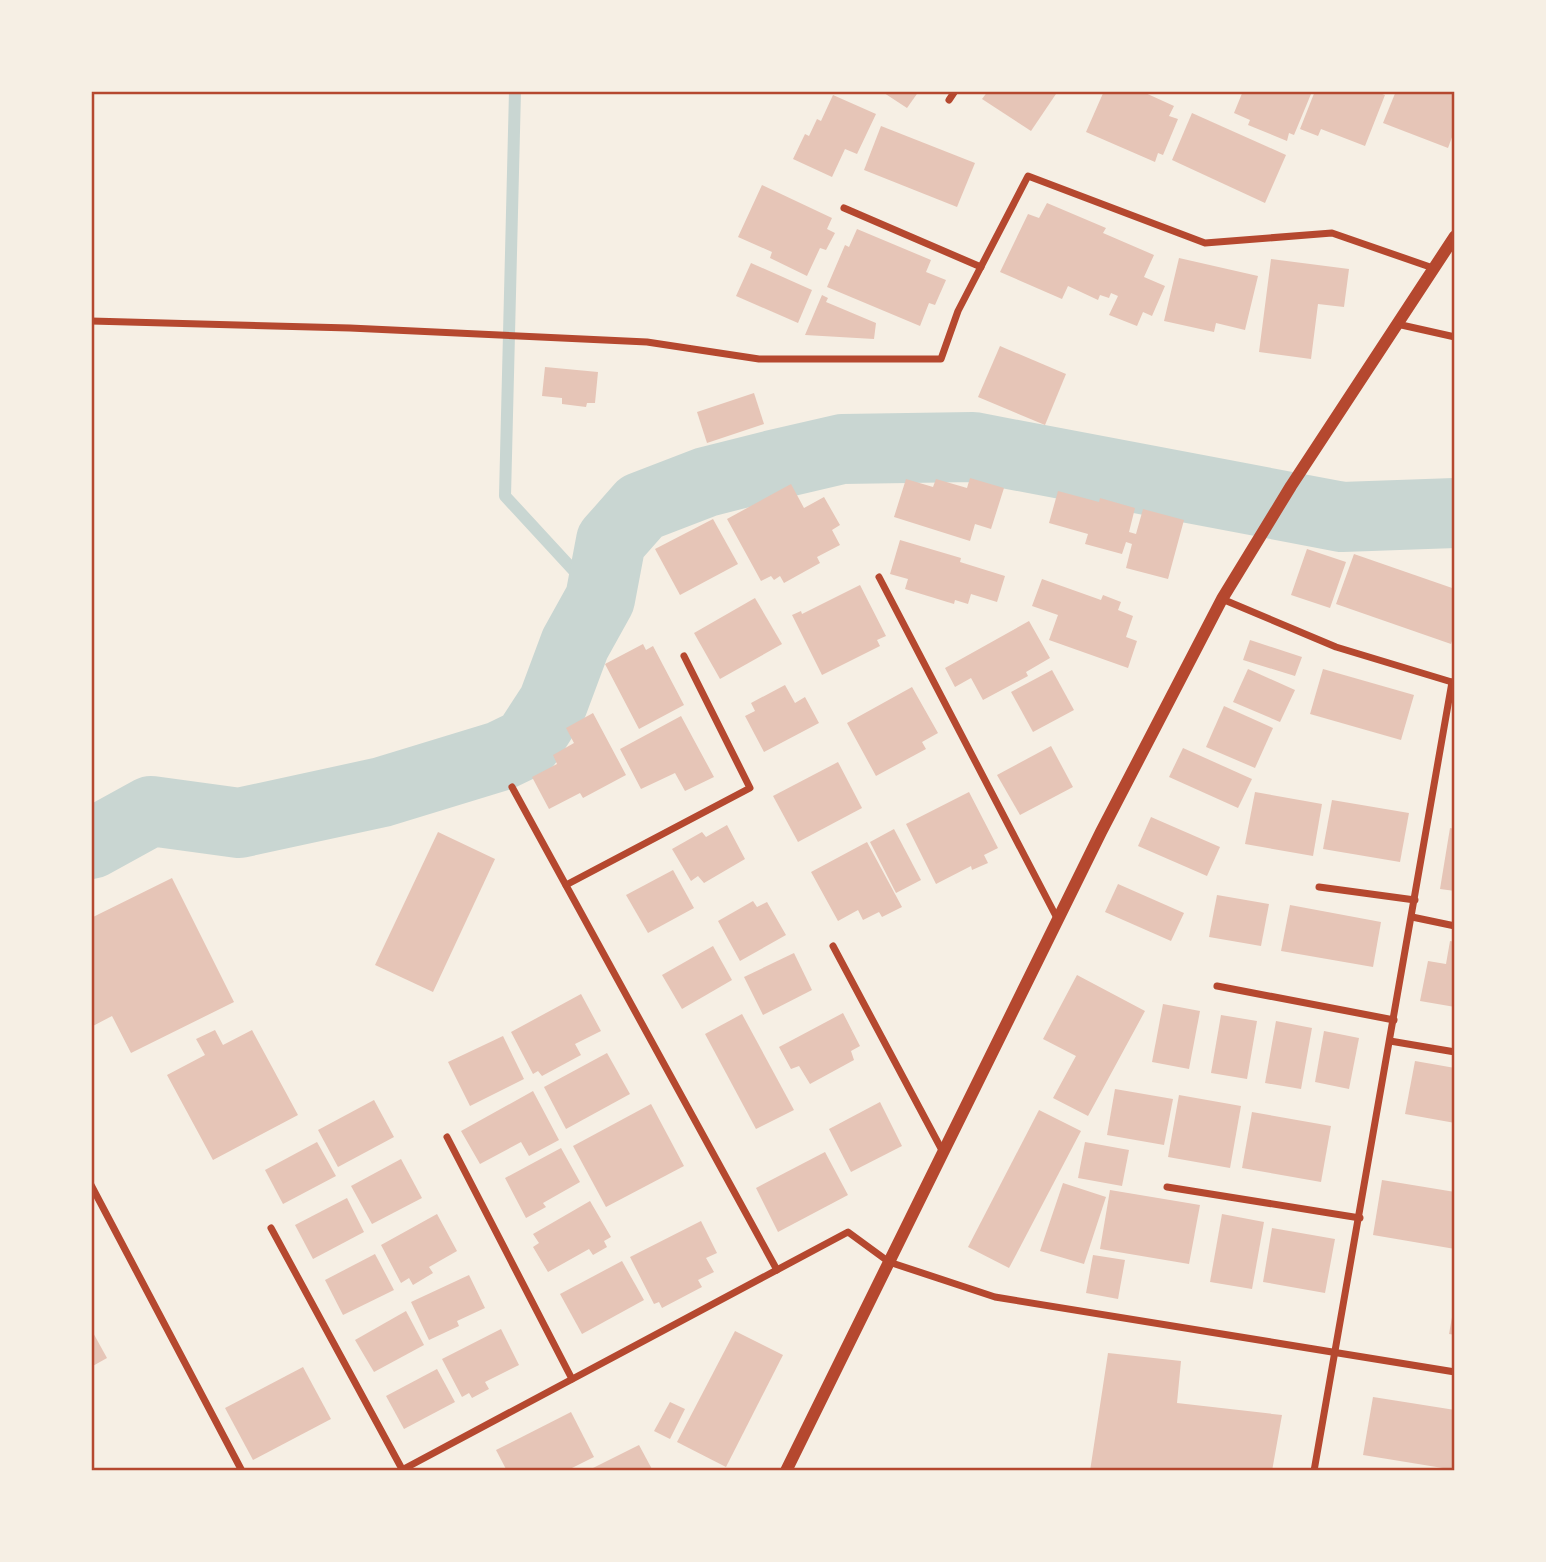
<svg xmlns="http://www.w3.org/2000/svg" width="1546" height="1562" viewBox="0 0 1546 1562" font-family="Jost,sans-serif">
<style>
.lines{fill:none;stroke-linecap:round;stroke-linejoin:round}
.stream{stroke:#c9d6d2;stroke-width:12}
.river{stroke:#c9d6d2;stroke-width:70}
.building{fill:#e6c5b7}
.minor{stroke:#b5482f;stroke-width:7}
.tertiary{stroke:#b5482f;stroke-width:12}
.neatline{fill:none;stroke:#b5482f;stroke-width:2.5}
</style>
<rect width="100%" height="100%" fill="#f6efe4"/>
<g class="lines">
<path class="stream" d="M515,91L505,496L600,599"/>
<path class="river" d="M91,844L151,811L239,823L382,792L500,756L527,743L553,703L575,644L600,599L611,541L641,507L706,482L773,465L842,449L973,447L1342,517L1455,513"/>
</g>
<g class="building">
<path d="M881,91H919L907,108Z"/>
<path d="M988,91H1058L1031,131L982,99Z"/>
<path d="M1104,91H1141L1174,106L1169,116L1178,119L1163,155L1158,153L1155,162L1086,132Z"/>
<path d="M1243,91H1302L1311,94L1294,135L1289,133L1287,141L1248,125L1250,120L1234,113Z"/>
<path d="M1315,91H1374L1385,95L1365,146L1321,129L1318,136L1300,129Z"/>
<path d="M1396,91H1455V129L1448,148L1383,123Z"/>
<path d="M833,95L876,114L857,154L845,149L832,177L793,159L805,134L809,136L817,119L821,121Z"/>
<path d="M1192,113L1286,155L1265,203L1172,160Z"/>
<path d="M881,126L975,163L957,207L864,170Z"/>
<path d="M762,185L832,218L827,229L835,233L826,250L820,248L807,276L770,258L772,252L738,237Z"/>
<path d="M1047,203L1106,228L1103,233L1154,255L1144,277L1165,286L1152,316L1143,312L1137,326L1109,315L1118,296L1111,293L1109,298L1100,295L1098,300L1068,286L1062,299L1000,272L1028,214L1039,218Z"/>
<path d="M857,229L931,260L926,272L946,280L935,305L929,303L920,326L827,287L845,245L849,247Z"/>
<path d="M1179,258L1258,276L1245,330L1216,323L1214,332L1164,321Z"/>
<path d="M1271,259L1349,269L1344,307L1318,304L1311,359L1259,352Z"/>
<path d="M751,263L812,290L798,323L736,296Z"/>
<path d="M822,295L828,298L826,302L876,323L874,339L805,335Z"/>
<path d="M1000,346L1066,374L1045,425L978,397Z"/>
<path d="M545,367L598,372L595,403H587L586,407L562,404V398L542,396Z"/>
<path d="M754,393L764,424L707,443L697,412Z"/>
<path d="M970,478L1004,488L991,529L975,524L970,541L894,517L906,479L933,487L936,479L967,488Z"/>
<path d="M791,484L804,508L824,497L840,525L832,530L840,545L817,557L820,563L784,583L780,576L774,580L771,576L761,581L727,519Z"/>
<path d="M1058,491L1099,502L1100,498L1135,508L1129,532L1136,534L1143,509L1184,520L1168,579L1126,568L1132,544L1126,542L1122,554L1085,544L1088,534L1049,523Z"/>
<path d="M713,519L738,564L680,595L655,549Z"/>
<path d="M900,540L961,558L960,562L1005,576L997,602L971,594L968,604L955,600L954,604L905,589L908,579L890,574Z"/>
<path d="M1307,549L1346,562L1330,608L1291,595Z"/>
<path d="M1354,554L1455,589V632L1451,644L1336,604Z"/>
<path d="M1042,579L1101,600L1103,595L1121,602L1118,610L1133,616L1126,637L1137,641L1128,668L1049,640L1058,615L1032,606Z"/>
<path d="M860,585L886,636L877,640L880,646L822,675L792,615L801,611L802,614Z"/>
<path d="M755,598L782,644L720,679L694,633Z"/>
<path d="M1029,621L1050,658L1026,672L1028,676L983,700L971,678L955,687L945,668Z"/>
<path d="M1250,640L1302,657L1295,676L1243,660Z"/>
<path d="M643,644L646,650L653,646L684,705L639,729L605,664Z"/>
<path d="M1248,669L1295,690L1280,722L1233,702Z"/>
<path d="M1323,669L1414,695L1401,740L1310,714Z"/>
<path d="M1052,670L1074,710L1033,732L1011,692Z"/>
<path d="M785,685L795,703L805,697L819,723L764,752L745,716L755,711L751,703Z"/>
<path d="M912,687L938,733L922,742L926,749L876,776L847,723Z"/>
<path d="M1224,706L1273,728L1255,768L1206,747Z"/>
<path d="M593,713L626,775L583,798L580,793L549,809L532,777L557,764L553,755L574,743L566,728Z"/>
<path d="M681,716L714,777L685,791L675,773L641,789L620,749Z"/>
<path d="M1051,746L1073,787L1020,815L997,775Z"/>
<path d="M1183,748L1252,779L1238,808L1169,777Z"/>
<path d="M838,762L862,808L798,842L773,796Z"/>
<path d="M969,792L998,848L984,855L988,863L972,870L971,866L936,884L906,824Z"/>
<path d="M1255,792L1322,804L1313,856L1245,844Z"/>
<path d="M1332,800L1409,813L1400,862L1323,849Z"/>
<path d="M1151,817L1220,847L1207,876L1138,846Z"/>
<path d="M727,825L745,859L704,883L698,876L691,881L672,849L702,832L706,837Z"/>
<path d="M1450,828L1455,829V891L1440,889Z"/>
<path d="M894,829L921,880L896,893L870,842Z"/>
<path d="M438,832L495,859L433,992L375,965Z"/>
<path d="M867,842L902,907L882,917L879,912L863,920L858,910L838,921L811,872Z"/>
<path d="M673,870L694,908L648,933L626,895Z"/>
<path d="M172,878L234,1002L131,1053L112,1016L91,1027V918Z"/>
<path d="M1118,884L1184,913L1171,941L1105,912Z"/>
<path d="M1217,895L1269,904L1261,946L1209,937Z"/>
<path d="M753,901L757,907L767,902L786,935L740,961L718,921Z"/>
<path d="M1290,905L1381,922L1373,967L1281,951Z"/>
<path d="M1450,941L1455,942V1007L1420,1001L1428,961L1446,964Z"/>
<path d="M713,946L732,980L682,1009L662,975Z"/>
<path d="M794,953L812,990L763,1015L744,977Z"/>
<path d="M1077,975L1145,1011L1088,1116L1053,1098L1076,1056L1043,1039Z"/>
<path d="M581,994L601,1031L575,1044L581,1055L542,1076L538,1071L533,1074L511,1032Z"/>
<path d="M1163,1004L1200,1011L1189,1069L1152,1062Z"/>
<path d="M843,1013L860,1046L851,1051L854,1060L810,1084L799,1066L791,1069L779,1047Z"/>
<path d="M742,1014L794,1110L756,1129L705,1034Z"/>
<path d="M1221,1015L1257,1021L1247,1079L1211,1073Z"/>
<path d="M1276,1021L1312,1028L1301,1089L1265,1083Z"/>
<path d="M215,1030L223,1045L252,1030L298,1115L213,1160L167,1075L205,1055L196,1039Z"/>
<path d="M1324,1031L1359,1038L1349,1089L1315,1082Z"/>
<path d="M503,1036L524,1079L470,1106L448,1062Z"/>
<path d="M607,1053L630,1094L566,1129L544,1087Z"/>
<path d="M1415,1061L1455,1068V1123L1405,1114Z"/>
<path d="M1115,1089L1173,1099L1164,1145L1107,1135Z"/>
<path d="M533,1091L559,1140L529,1156L521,1142L480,1164L461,1131Z"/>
<path d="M1179,1095L1241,1106L1230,1168L1168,1157Z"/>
<path d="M374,1100L394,1137L338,1167L318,1130Z"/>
<path d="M880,1102L902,1146L851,1172L829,1129Z"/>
<path d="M651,1104L684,1166L606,1207L573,1146Z"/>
<path d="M1039,1110L1081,1131L1009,1268L968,1247Z"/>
<path d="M1252,1112L1331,1126L1321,1182L1242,1168Z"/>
<path d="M317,1142L336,1176L283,1204L265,1170Z"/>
<path d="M1085,1142L1129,1150L1122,1186L1078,1178Z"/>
<path d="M561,1148L580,1182L543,1203L546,1207L526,1218L505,1178Z"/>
<path d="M825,1152L848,1195L778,1232L756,1188Z"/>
<path d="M401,1159L422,1198L372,1224L351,1186Z"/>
<path d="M1382,1180L1455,1192V1249L1373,1235Z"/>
<path d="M1063,1183L1106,1197L1084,1264L1040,1251Z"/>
<path d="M1110,1190L1200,1205L1189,1264L1100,1249Z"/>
<path d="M347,1198L364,1232L313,1259L295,1225Z"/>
<path d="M590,1201L611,1237L604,1241L607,1247L593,1255L589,1249L548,1272L533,1247L539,1243L533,1234Z"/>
<path d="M437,1214L457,1251L429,1267L433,1273L413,1285L409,1278L401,1283L381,1245Z"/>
<path d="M1222,1214L1264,1222L1252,1289L1210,1282Z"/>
<path d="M701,1221L717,1253L706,1258L714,1272L698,1280L702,1287L662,1308L659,1302L654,1304L630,1257Z"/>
<path d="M1272,1228L1335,1239L1325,1293L1263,1282Z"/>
<path d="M375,1254L394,1290L343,1315L325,1280Z"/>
<path d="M1093,1255L1125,1260L1118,1299L1086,1293Z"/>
<path d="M622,1261L644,1300L582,1334L560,1294Z"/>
<path d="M469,1275L485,1308L457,1321L459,1326L429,1340L411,1302Z"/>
<path d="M1454,1306H1455V1335L1449,1334Z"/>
<path d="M406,1311L424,1345L374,1372L355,1340Z"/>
<path d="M91,1329L107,1358L91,1367Z"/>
<path d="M501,1329L519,1365L485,1382L489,1389L472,1398L469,1393L462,1397L442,1359Z"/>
<path d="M735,1331L783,1355L726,1467L677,1442Z"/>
<path d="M1108,1353L1181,1361L1177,1403L1282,1415L1272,1471H1090Z"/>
<path d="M303,1367L331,1419L253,1460L225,1408Z"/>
<path d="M437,1369L455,1402L404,1429L386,1396Z"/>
<path d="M1373,1397L1455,1410V1470L1363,1455Z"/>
<path d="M670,1402L685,1409L670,1439L654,1431Z"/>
<path d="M571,1412L594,1457L566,1471H507L496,1450Z"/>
<path d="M639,1445L653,1471H587Z"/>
</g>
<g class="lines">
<g class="minor">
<path d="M949,100L955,91"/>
<path d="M844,208L981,267"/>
<path d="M91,321L350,328L647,342L759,359H941L958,311L1028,176L1205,243L1332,233L1433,268"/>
<path d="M1397,324L1455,337"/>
<path d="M879,577L1058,920"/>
<path d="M1222,599L1336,647L1455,683"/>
<path d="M512,787L777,1270"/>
<path d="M566,885L750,788L684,656"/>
<path d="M1319,887L1415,900"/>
<path d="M1412,917L1455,926"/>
<path d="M833,946L943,1152"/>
<path d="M1217,986L1394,1020"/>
<path d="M1390,1041L1455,1052"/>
<path d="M447,1137L572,1379"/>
<path d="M91,1185L242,1471"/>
<path d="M1167,1187L1360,1218"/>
<path d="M271,1228L402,1469"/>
<path d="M400,1471L848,1232L889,1262L995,1297L1455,1372"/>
<path d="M1314,1471L1452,682"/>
</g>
<path class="tertiary" d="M786,1471L1101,832L1222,599L1291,486L1455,236"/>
</g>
<rect width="1546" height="1562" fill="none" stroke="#f6efe4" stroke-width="186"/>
<rect x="93" y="93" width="1360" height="1376" class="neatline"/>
</svg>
